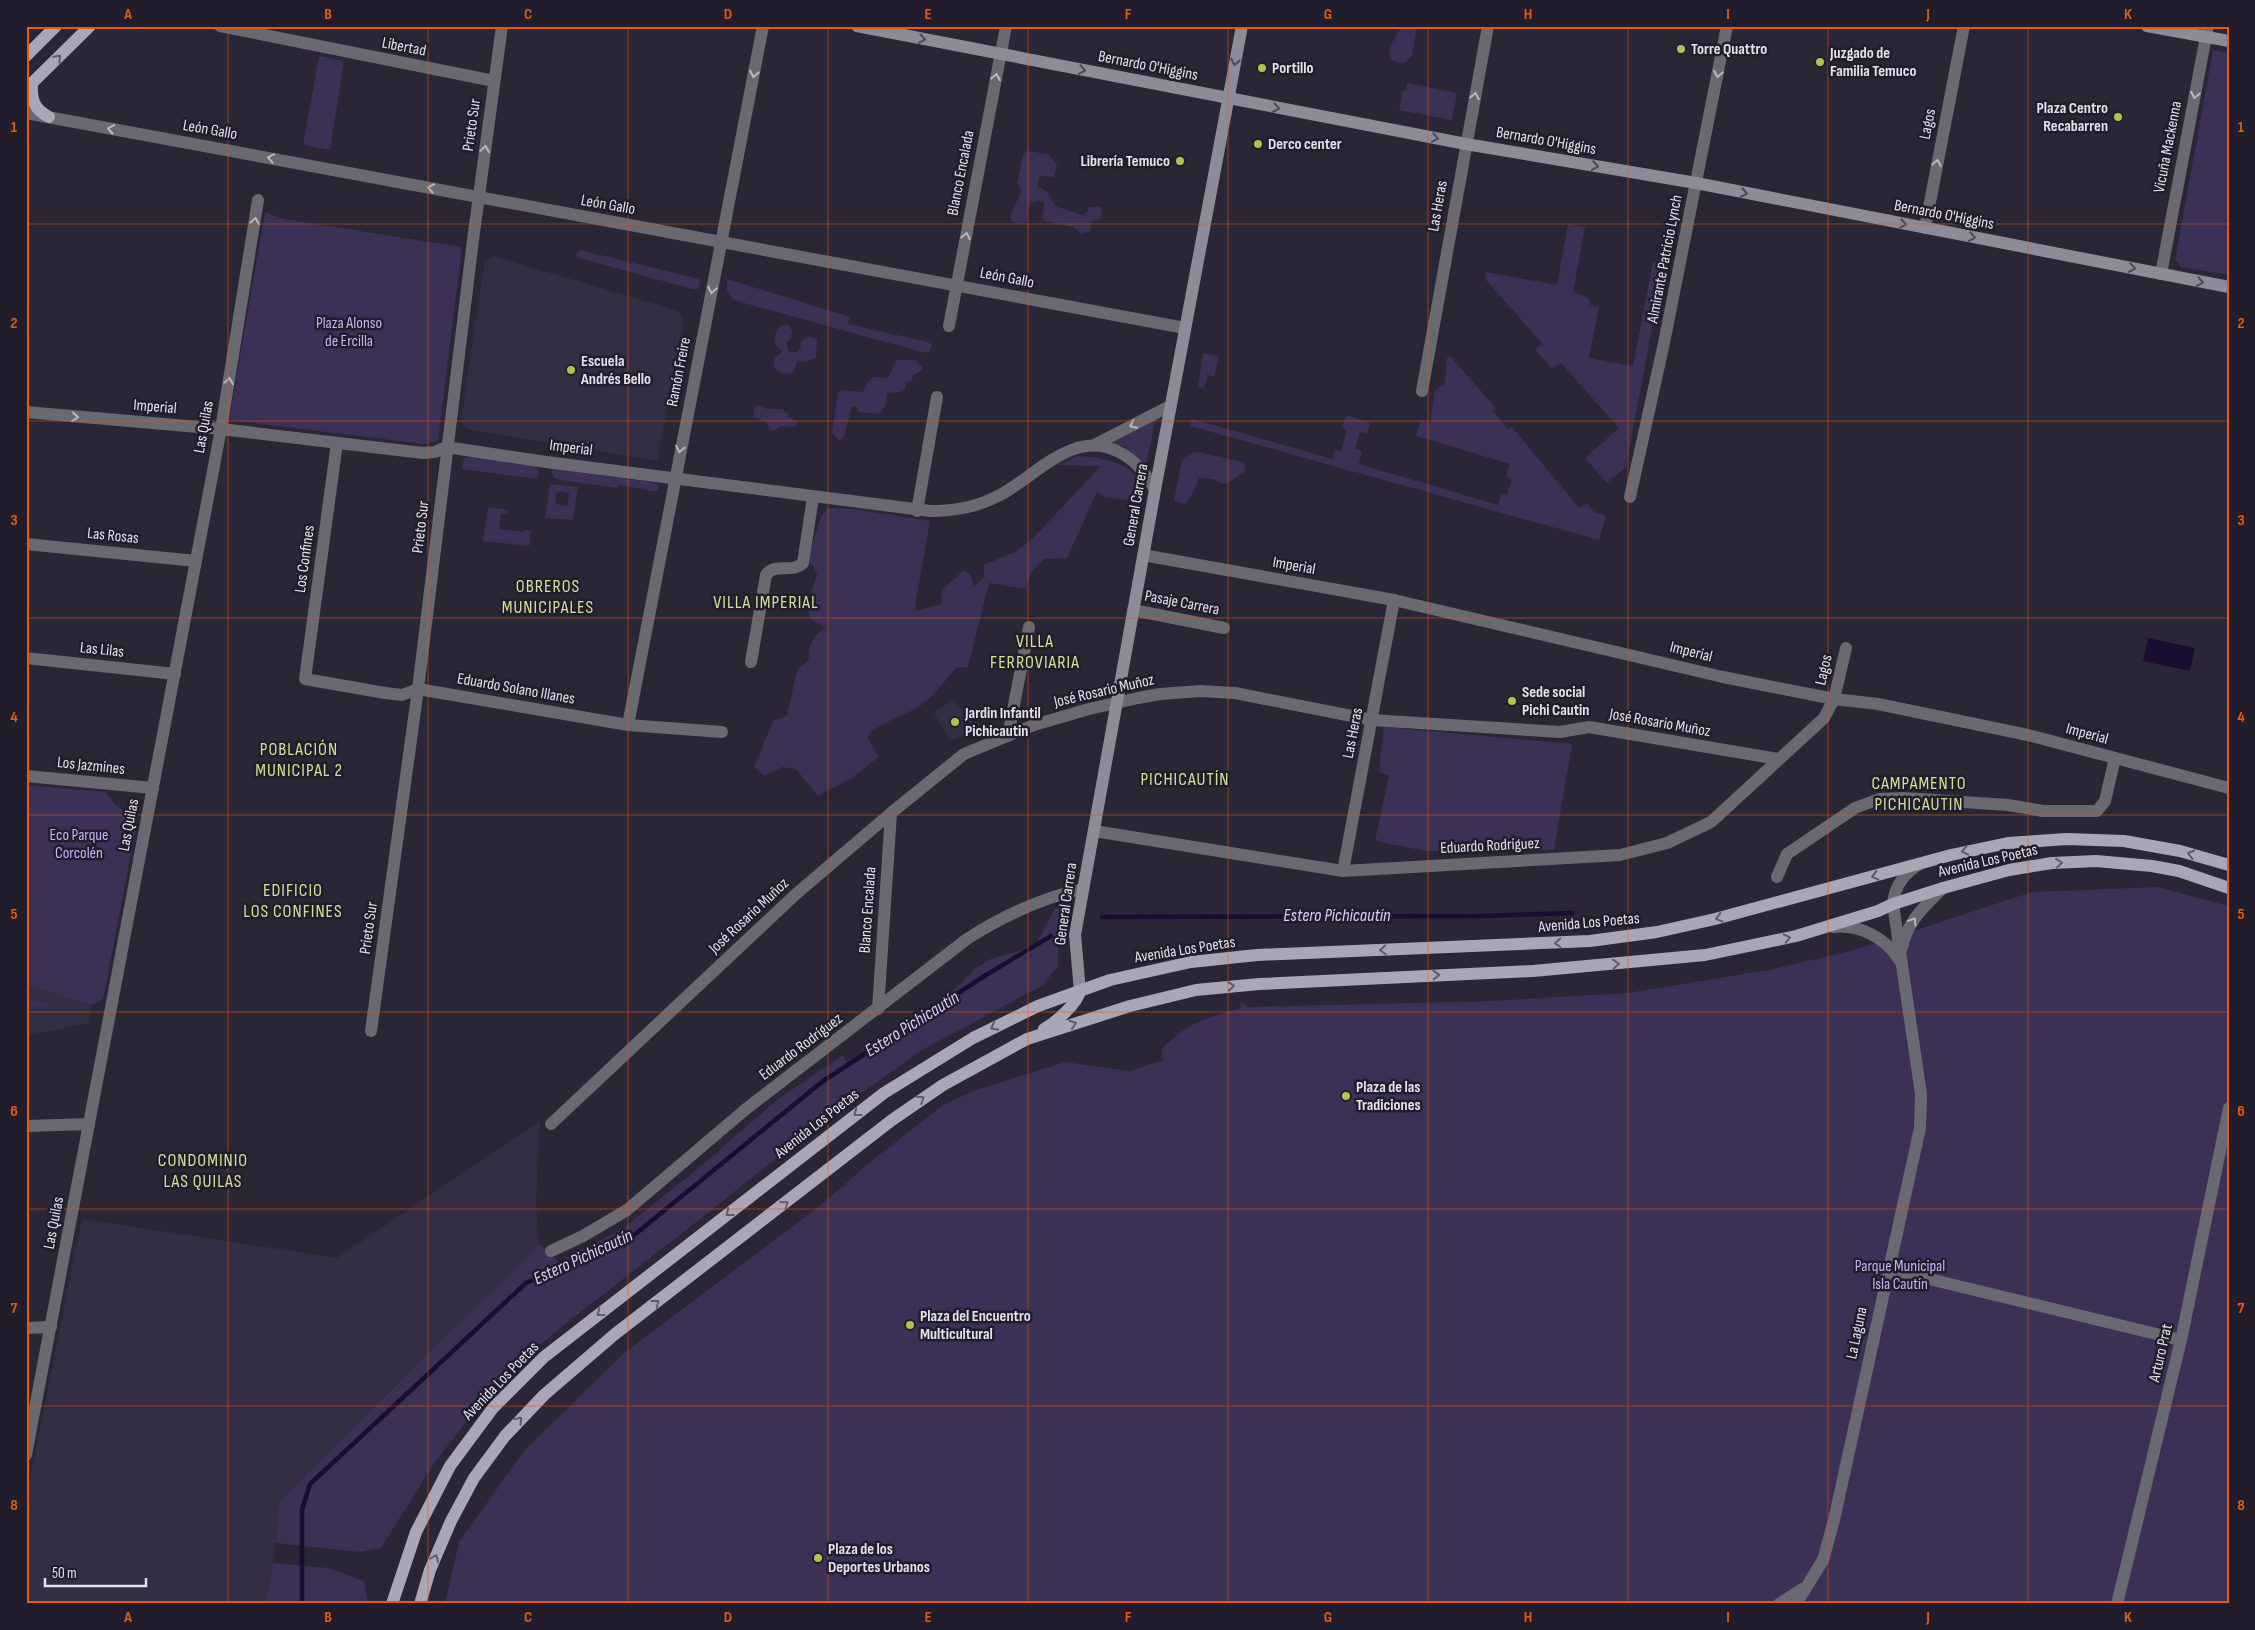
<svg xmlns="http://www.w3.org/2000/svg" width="2255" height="1630" viewBox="0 0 2255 1630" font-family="'Sofia Sans Condensed',sans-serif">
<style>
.built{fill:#342e44}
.green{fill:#3c3056;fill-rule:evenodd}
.water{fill:#1a0d31}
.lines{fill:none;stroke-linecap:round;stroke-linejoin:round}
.stream{stroke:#1a0d31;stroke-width:4.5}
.street{stroke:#6a6870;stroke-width:12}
.secondary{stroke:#8e8b98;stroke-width:12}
.primary{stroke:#aaa6b7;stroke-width:12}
.oneway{stroke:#4d4957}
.oneway2{stroke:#5f5b6b}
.oneway3{stroke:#b9b7c1}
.grid{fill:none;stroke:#e8590c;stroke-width:1;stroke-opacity:0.55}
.poi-dot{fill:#b2c34c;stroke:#211d2c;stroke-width:2}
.labels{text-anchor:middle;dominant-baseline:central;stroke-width:5;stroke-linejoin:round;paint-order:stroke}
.street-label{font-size:16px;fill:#e3e1ec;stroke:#211d2c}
.poi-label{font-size:16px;font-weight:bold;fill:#e3e1ec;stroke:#211d2c;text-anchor:start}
.park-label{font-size:16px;fill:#c5b2f8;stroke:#211d2c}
.neighbourhood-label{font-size:18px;letter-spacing:1px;fill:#d4e295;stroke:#211d2c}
.water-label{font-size:18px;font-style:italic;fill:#d9cef9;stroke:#211d2c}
.neatline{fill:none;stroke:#e8590c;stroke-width:2}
.grid-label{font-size:16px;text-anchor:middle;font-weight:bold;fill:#e8590c}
</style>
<rect width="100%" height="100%" fill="#2a2636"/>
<g class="built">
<path d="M493,256L679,311L684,320L657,461L466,429L461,421L481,286L485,263Z"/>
<path d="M953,699L979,731L950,740L934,713Z"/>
<path d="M26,985L91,1005L89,1023L26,1036Z"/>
<path d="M540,1121L536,1205L539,1244L279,1500L276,1543L265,1604H26V1499L82,1219L337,1258Z"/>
</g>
<g class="green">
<path d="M1402,26H1417L1412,56L1405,63L1396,62L1390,59L1389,48Z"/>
<path d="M2213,50L2229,53V275L2181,267L2178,261H2175Z"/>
<path d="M319,56L344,61L330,150L303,145Z"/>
<path d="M1407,83L1457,93L1452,120L1399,110L1403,91L1407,89Z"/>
<path d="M1027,151L1048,154L1057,164L1054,177L1040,176L1037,186L1048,192L1055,206L1082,215L1086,213L1090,207H1099L1102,209L1101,218L1091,222L1090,231L1082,234L1073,227L1045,221L1042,216L1045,203L1041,201L1031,203L1028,208L1026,222L1021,224L1012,222L1010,216L1022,190L1017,183L1023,155Z"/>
<path d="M265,212L283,219L462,247L438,441L423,444L229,420Z"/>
<path d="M1568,224L1585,227L1573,292C1581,295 1591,296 1591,306L1599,307L1589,358L1633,366L1653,262L1664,264L1626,467L1607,483L1585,458L1619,428L1561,363L1553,369L1535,350L1542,343L1485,279L1486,272L1557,285Z"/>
<path d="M580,250L699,279L700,282L698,289H692L579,258L576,255Z"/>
<path d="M727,279L850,317L848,324L928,342L932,345L929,353L922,352L733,300L727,290Z"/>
<path d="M782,325H788L792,331L791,339L786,343L789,352H797L801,348L800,344C805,337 808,334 817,339L816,358L805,362L797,361L794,371L790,374L781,373L774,368V358L781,353V350L775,345C774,336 775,331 782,325Z"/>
<path d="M1203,353L1219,356L1214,377L1208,375L1204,389L1198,387Z"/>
<path d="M1450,356L1496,408L1493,411L1508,429L1512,427L1579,508L1587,503L1595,513L1606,515L1599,540L1190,426L1192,419L1332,459L1335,449L1341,451L1347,430L1342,428L1346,415L1370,423L1367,434L1360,432L1355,449L1362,451L1359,464L1498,505L1501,493L1507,495L1512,479L1506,477L1510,464L1416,436L1421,420L1430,423L1435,390L1445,383L1447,358Z"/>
<path d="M896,360H915L923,368L921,371L913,375L912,381L906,383L905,389L901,392L887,393L886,405L879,414L859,412L857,407L852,406L844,436L839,441L832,433L838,392L843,390L863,392L867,383L873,377L888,378Z"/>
<path d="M760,405L767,409H782L788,413V417L797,421V424L794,427L780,426L774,431L770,430C768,420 762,421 754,417V407Z"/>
<path d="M1156,418L1146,465L1123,446L1110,441Z"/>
<path d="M1198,452L1243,462L1246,470L1230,482L1223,484L1213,479L1199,478C1195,487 1193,496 1185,504L1174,501L1182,459L1192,453Z"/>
<path d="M467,456L535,465L539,472L537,479L462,469L464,458Z"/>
<path d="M1078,456C1105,457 1149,466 1143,502L1104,497L1097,492L1067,558L1044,559L1031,572L1026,589L989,583L968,667L956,668C946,679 936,694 924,703C909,715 876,723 867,737L879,757L850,779L818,796L796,769L782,767L764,776L754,767L773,721L787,716L797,670L809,660C807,645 814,636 826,627C822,625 815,623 812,620C804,612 814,584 817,574L813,566L807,562L821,516L829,508L853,509L930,521L915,606L916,611L941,604L942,590L964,570L970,574L974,586L984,578V565L1017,551L1036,535L1101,466L1058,465Z"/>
<path d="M554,469L651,482L657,483L659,488L657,491H653L618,485L617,488L555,479L551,472Z"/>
<path d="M550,484L578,487L573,520L545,518ZM557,491L569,493L567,506L555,504Z"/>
<path d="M488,507L508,510L507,515L501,514L499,529L524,532V530L531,531L529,546L483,541Z"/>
<path d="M1384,727L1572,744L1554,850L1426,851L1375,841L1389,775L1379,772Z"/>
<path d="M26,785L106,792L116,806L138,818L103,999L91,1005L26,985Z"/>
<path d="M2157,887L2229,906V1604H445L459,1542L524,1451L623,1354L822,1204L874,1159L943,1105L973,1091L1065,1062L1129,1071L1164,1060L1161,1050C1189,1021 1204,1019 1241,1008L1240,1001L1248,1007L1491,1001L1628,993L1774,969L1858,949L2032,892Z"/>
<path d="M1055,908L1062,909L1058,930V966L1043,985L924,1049L823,1120L708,1213L559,1329L500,1379L435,1462L381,1548L360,1552L276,1543L279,1501L539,1244L559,1262L625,1227L700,1167L778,1099L843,1055L847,1062L925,1019L976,968L991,959L1020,951L1037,942Z"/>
<path d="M26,997L55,1006L26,1008Z"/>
<path d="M273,1563L328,1568L364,1581L368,1604H265Z"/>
</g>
<path class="water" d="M2148,638L2195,648L2190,671L2143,661Z"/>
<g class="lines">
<g class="stream">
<path d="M1102,917L1479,916L1572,913"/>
<path d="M302,1604V1510L310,1484L526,1283L633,1236L823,1081L986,975L1051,936"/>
</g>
<g class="street">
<path d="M220,26L494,81"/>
<path d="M26,113L1185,328"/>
<path d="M1925,228L1964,26"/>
<path d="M2161,274L2208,26"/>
<path d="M949,326L1006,26"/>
<path d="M1422,391L1488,26"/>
<path d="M26,412L221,429L423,453L435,452L446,447L546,462L930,511C956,511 977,507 1000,495C1036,476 1074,428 1119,452C1135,460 1146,473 1155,490"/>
<path d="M337,443L305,679L385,693L402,695L418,689L628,725L722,732"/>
<path d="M1096,444L1170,406"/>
<path d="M1630,497L1664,343L1727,26"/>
<path d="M917,511L937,397"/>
<path d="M26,544L196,561"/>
<path d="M1143,555L1394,600L1723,677L1834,699L1878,704L2028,735L2229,788"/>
<path d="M1133,610L1224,628"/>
<path d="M26,658L175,674"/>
<path d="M751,662L766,575C775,562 792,574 803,563L813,497"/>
<path d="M628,725L763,26"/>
<path d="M1008,736L1029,627"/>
<path d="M26,776L153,788"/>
<path d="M1094,831L1343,871L1620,855L1667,843L1711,822L1824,718L1834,699L1846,648"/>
<path d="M1343,871L1394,600"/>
<path d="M1777,877L1787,854L1855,808L1879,799L1904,798L2008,805L2043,811H2097L2105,801L2115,758"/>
<path d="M1833,927C1860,924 1886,938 1900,961"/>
<path d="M1902,948C1907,921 1925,906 1943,888"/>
<path d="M878,1009L891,813"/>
<path d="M371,1031L418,689L473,240L502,26"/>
<path d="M551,1124L796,894L891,813L964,754L1034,725L1089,709L1138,698L1160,694L1200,691L1235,693L1372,720L1560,732L1589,727L1778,759"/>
<path d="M26,1126L89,1124"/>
<path d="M551,1251L583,1236L627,1210L746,1109L967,939C1003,916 1041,898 1082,889"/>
<path d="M1888,1269L2181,1340"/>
<path d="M26,1328L51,1327"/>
<path d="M26,1455L221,429L258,200"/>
<path d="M1779,1604L1802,1589"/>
<path d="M1796,1604L1823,1560L1834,1520L1920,1128L1921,1094L1893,904C1894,887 1905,872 1920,864"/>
<path d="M2117,1604L2181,1340L2229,1108"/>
</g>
<g class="secondary">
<path d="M857,26L1466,144L1696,183L2229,287"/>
<path d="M2147,26L2229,41"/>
<path d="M1080,991L1075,935L1155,490L1242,26"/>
</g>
<g class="primary">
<path d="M26,56L56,26"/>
<path d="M32,83C31,100 34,109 49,117"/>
<path d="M26,89L90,26"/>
<path d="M1044,1029C1055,1023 1078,1003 1080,991"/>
<path d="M392,1604L416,1532L450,1466L493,1408L544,1357L884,1093L973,1038L1038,1006L1110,980L1191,962L1257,955L1590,941L1657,932L1715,919L1951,855L2008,843L2067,839L2124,841L2180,851L2229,865"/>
<path d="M420,1604L430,1570L451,1521L474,1478L505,1436L544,1395L615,1334L892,1120L943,1085L1027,1039L1130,1006L1196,990L1259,984L1533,971L1705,955L1796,936L1878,911L1893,904L1943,888L2009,870L2052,863L2096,861L2152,866L2179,871L2229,888"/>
</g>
</g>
<defs><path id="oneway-chevron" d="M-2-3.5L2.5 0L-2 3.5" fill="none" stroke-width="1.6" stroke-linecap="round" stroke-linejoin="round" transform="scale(1.25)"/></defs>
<g class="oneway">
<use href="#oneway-chevron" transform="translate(922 39) rotate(11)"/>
<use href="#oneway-chevron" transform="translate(1235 62) rotate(101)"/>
<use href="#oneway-chevron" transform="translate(1082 70) rotate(11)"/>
<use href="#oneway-chevron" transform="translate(1276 108) rotate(11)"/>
<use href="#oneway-chevron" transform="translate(1435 138) rotate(11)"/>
<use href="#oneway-chevron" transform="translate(1595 166) rotate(10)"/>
<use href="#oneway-chevron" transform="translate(1744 193) rotate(11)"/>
<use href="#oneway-chevron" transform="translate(1903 224) rotate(11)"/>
<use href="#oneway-chevron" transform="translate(1972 237) rotate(11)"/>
<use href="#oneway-chevron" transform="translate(2132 268) rotate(11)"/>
<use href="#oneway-chevron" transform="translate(2200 282) rotate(11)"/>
</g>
<g class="oneway2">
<use href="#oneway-chevron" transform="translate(58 58) rotate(-45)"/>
<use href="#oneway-chevron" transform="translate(1965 851) rotate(167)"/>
<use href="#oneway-chevron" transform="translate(2191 854) rotate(-166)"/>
<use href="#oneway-chevron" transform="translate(2059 863) rotate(-5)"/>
<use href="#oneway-chevron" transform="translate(1875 876) rotate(165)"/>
<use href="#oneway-chevron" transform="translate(1719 918) rotate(165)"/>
<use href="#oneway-chevron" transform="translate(1787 938) rotate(-13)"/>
<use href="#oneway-chevron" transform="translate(1558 943) rotate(177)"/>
<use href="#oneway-chevron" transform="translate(1383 950) rotate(177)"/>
<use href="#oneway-chevron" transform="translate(1616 964) rotate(-4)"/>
<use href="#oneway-chevron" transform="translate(1436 975) rotate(-2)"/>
<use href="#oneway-chevron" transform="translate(1231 986) rotate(-5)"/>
<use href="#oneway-chevron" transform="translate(1073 1024) rotate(-18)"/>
<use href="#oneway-chevron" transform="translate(994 1027) rotate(153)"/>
<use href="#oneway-chevron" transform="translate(921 1099) rotate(-34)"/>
<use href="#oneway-chevron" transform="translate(857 1113) rotate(142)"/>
<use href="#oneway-chevron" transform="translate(785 1204) rotate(-36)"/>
<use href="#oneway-chevron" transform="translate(729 1213) rotate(142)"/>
<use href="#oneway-chevron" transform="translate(656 1303) rotate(-38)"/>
<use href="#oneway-chevron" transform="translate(600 1313) rotate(142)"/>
<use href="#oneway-chevron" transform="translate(519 1420) rotate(-48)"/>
<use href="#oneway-chevron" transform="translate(435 1558) rotate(-67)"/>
</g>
<g class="oneway3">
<use href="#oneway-chevron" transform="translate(754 74) rotate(101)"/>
<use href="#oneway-chevron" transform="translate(1718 74) rotate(101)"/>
<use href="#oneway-chevron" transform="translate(996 77) rotate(-79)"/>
<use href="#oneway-chevron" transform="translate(2195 95) rotate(101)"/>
<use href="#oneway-chevron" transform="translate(1475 96) rotate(-79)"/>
<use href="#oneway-chevron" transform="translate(111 129) rotate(-170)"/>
<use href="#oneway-chevron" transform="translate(485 149) rotate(-82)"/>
<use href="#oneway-chevron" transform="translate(271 158) rotate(-169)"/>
<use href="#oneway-chevron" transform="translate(1937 163) rotate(-79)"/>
<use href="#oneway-chevron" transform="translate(431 188) rotate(-169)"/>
<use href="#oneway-chevron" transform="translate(255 221) rotate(-81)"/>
<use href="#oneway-chevron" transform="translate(966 236) rotate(-79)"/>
<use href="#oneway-chevron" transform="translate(712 290) rotate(101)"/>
<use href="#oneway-chevron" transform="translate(229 381) rotate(-81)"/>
<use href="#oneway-chevron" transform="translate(75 417) rotate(5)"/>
<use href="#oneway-chevron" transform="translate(1133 425) rotate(154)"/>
<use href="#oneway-chevron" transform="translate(680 449) rotate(101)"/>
<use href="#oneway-chevron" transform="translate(1913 921) rotate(-59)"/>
</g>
<path class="grid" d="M228,26V1604M428,26V1604M628,26V1604M828,26V1604M1028,26V1604M1228,26V1604M1428,26V1604M1628,26V1604M1828,26V1604M2028,26V1604M26,224H2229M26,421H2229M26,618H2229M26,815H2229M26,1012H2229M26,1209H2229M26,1406H2229"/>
<g class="poi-dot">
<circle cx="1681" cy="49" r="5"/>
<circle cx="1820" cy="62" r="5"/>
<circle cx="1262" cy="68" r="5"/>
<circle cx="2118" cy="117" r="5"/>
<circle cx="1258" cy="144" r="5"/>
<circle cx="1180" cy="161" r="5"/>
<circle cx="571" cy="370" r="5"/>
<circle cx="1512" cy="701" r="5"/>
<circle cx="955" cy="722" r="5"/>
<circle cx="1346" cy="1096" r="5"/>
<circle cx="910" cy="1325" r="5"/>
<circle cx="818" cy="1558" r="5"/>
</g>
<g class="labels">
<g class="street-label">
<text transform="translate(404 47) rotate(11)">Libertad</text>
<text transform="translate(1148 66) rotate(11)">Bernardo O'Higgins</text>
<text transform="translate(1928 124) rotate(-79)">Lagos</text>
<text transform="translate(472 125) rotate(-82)">Prieto Sur</text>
<text transform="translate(210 130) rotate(10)">León Gallo</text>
<text transform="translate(1546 141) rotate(10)">Bernardo O'Higgins</text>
<text transform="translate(2168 147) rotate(-79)">Vicuña Mackenna</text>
<text transform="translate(961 173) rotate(-79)">Blanco Encalada</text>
<text transform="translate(608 205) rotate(10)">León Gallo</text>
<text transform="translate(1438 206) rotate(-80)">Las Heras</text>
<text transform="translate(1944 215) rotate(11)">Bernardo O'Higgins</text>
<text transform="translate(1665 259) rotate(-79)">Almirante Patricio Lynch</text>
<text transform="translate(1007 278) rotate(11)">León Gallo</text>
<text transform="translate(679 372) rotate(-79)">Ramón Freire</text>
<text transform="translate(155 407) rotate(5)">Imperial</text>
<text transform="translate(204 427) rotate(-80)">Las Quilas</text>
<text transform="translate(571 448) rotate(7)">Imperial</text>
<text transform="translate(1136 505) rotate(-80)">General Carrera</text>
<text transform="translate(421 527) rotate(-83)">Prieto Sur</text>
<text transform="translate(113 536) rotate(6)">Las Rosas</text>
<text transform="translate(305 559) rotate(-82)">Los Confines</text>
<text transform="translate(1294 566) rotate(10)">Imperial</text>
<text transform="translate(1182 603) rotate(11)">Pasaje Carrera</text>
<text transform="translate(102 650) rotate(6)">Las Lilas</text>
<text transform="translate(1691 652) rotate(14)">Imperial</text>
<text transform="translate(1824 670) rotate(-77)">Lagos</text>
<text transform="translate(516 689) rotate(10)">Eduardo Solano Illanes</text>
<text transform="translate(1104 691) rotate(-13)">José Rosario Muñoz</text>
<text transform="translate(1660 723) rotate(10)">José Rosario Muñoz</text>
<text transform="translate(1353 733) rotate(-79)">Las Heras</text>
<text transform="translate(2087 734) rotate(15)">Imperial</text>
<text transform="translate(91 766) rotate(6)">Los Jazmines</text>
<text transform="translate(129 825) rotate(-79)">Las Quilas</text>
<text transform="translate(1490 846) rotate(-3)">Eduardo Rodríguez</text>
<text transform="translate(1988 861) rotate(-13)">Avenida Los Poetas</text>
<text transform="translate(1066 904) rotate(-82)">General Carrera</text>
<text transform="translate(868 910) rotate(-86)">Blanco Encalada</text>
<text transform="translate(749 916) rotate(-43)">José Rosario Muñoz</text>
<text transform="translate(1589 923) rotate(-5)">Avenida Los Poetas</text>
<text transform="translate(369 928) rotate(-82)">Prieto Sur</text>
<text transform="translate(1185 950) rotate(-9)">Avenida Los Poetas</text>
<text transform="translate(801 1047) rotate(-37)">Eduardo Rodríguez</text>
<text transform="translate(817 1124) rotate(-38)">Avenida Los Poetas</text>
<text transform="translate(54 1223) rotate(-79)">Las Quilas</text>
<text transform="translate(1857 1333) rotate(-78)">La Laguna</text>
<text transform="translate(2161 1353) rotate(-77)">Arturo Prat</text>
<text transform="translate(501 1381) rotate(-46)">Avenida Los Poetas</text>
</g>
<g class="poi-label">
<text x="1691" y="49">Torre Quattro</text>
<text x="1830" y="53">Juzgado de<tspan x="1830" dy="18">Familia Temuco</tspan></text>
<text x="1272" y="68">Portillo</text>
<text x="2108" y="108" text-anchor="end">Plaza Centro<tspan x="2108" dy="18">Recabarren</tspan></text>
<text x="1268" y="144">Derco center</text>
<text x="1170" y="161" text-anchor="end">Librería Temuco</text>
<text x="581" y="361">Escuela<tspan x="581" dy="18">Andrés Bello</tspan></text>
<text x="1522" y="692">Sede social<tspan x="1522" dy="18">Pichi Cautin</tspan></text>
<text x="965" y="713">Jardin Infantil<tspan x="965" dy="18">Pichicautin</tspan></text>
<text x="1356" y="1087">Plaza de las<tspan x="1356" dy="18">Tradiciones</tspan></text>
<text x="920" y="1316">Plaza del Encuentro<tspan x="920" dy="18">Multicultural</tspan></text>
<text x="828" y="1549">Plaza de los<tspan x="828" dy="18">Deportes Urbanos</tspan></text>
</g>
<g class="park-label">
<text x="349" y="323">Plaza Alonso<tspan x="349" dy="18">de Ercilla</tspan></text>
<text x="79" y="835">Eco Parque<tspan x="79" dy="18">Corcolén</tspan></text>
<text x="1900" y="1266">Parque Municipal<tspan x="1900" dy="18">Isla Cautín</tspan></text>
</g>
<g class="neighbourhood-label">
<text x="548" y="586">OBREROS<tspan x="548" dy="21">MUNICIPALES</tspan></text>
<text x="766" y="602">VILLA IMPERIAL</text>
<text x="1035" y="641">VILLA<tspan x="1035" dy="21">FERROVIARIA</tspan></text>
<text x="299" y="749">POBLACIÓN<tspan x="299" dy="21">MUNICIPAL 2</tspan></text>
<text x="1185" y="779">PICHICAUTÍN</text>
<text x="1919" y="783">CAMPAMENTO<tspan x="1919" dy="21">PICHICAUTIN</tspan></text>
<text x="293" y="890">EDIFICIO<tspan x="293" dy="21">LOS CONFINES</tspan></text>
<text x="203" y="1160">CONDOMINIO<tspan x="203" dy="21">LAS QUILAS</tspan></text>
</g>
<g class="water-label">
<text x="1337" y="915">Estero Pichicautín</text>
<text transform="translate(912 1024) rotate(-32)">Estero Pichicautín</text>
<text transform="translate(583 1257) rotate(-25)">Estero Pichicautín</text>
</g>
</g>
<rect width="2255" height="1630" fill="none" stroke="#211d2c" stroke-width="55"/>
<path d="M45 1578v8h101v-8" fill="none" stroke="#e3e1ec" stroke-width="2.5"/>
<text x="52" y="1578" font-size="15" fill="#e3e1ec" stroke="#211d2c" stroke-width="4" paint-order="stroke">50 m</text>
<rect x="28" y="28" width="2200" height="1574" class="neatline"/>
<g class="grid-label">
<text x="128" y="19">A</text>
<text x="328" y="19">B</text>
<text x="528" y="19">C</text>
<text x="728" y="19">D</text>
<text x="928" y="19">E</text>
<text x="1128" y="19">F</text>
<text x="1328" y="19">G</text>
<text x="1528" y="19">H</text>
<text x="1728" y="19">I</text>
<text x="1928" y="19">J</text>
<text x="2128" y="19">K</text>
<text x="14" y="132">1</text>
<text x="2241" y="132">1</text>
<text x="14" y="328">2</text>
<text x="2241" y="328">2</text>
<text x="14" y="525">3</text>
<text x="2241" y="525">3</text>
<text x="14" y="722">4</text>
<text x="2241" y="722">4</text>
<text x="14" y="919">5</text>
<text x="2241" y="919">5</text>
<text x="14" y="1116">6</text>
<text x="2241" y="1116">6</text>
<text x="14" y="1313">7</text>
<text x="2241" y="1313">7</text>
<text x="14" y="1510">8</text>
<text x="2241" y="1510">8</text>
<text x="128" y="1622">A</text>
<text x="328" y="1622">B</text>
<text x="528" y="1622">C</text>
<text x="728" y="1622">D</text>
<text x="928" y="1622">E</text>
<text x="1128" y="1622">F</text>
<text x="1328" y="1622">G</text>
<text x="1528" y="1622">H</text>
<text x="1728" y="1622">I</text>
<text x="1928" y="1622">J</text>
<text x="2128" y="1622">K</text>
</g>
</svg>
